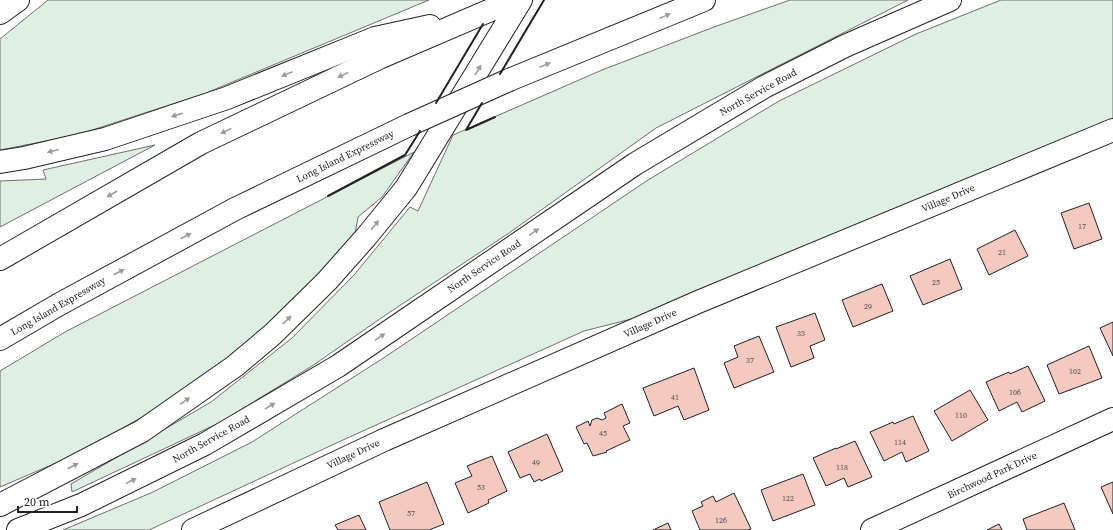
<svg xmlns="http://www.w3.org/2000/svg" width="1113" height="530" viewBox="0 0 1113 530" font-family="'Source Serif 4',serif">
<style>
.green{fill:#e0efe3;stroke:#6f6f6f}
.building{fill:#f3c9c0;stroke:#222}
.lines{fill:none;stroke-linecap:round;stroke-linejoin:round}
.minor-casing{stroke:#222;stroke-width:24}
.major-casing{stroke:#222;stroke-width:24}
.highway-casing{stroke:#222;stroke-width:24}
.minor{stroke:#fff;stroke-width:22}
.major{stroke:#fff;stroke-width:22}
.highway{stroke:#fff;stroke-width:22}
.highway-bridge-casing{stroke:#222;stroke-width:24;stroke-linecap:butt}
.highway-bridge{stroke:#fff;stroke-width:22}
.wall{stroke:#222;stroke-width:2}
.oneway{fill:#9c9c9c}
.labels{text-anchor:middle;dominant-baseline:central;stroke-width:3;stroke-linejoin:round;paint-order:stroke}
.number-label{font-size:8px;fill:#564c4a}
.street-label{font-size:10px;fill:#222;stroke:#fff}
</style>
<rect width="100%" height="100%" fill="#fff"/>
<g class="green">
<path d="M48,0H429L206,93L77,135L0,150V39Z"/>
<path d="M790,0H908L656,128L509,233L387,314L312,366L221,422L72,492L71,484L211,402L292,338L354,275L410,207L418,211L453,135L602,70L714,27Z"/>
<path d="M1001,0H1113V130L698,302L584,331L343,440L149,530H63L153,492L252,442L385,357L648,180L779,101L916,34Z"/>
<path d="M155,145L0,227V181L46,179L43,170Z"/>
<path d="M414,152L382,197L358,217L354,240L291,305L190,389L84,451L0,487V371L65,332Z"/>
</g>
<g class="building">
<path d="M1089,203L1102,239L1074,249L1061,213Z"/>
<path d="M1015,230L1028,256L989,275L977,249Z"/>
<path d="M950,259L962,289L923,305L910,276Z"/>
<path d="M882,284L893,311L853,327L842,300Z"/>
<path d="M815,313L825,340L810,346L814,358L791,367L776,327Z"/>
<path d="M1113,322V356L1100,328Z"/>
<path d="M759,336L774,372L734,388L724,363L738,357L734,346Z"/>
<path d="M1089,346L1102,378L1059,394L1047,365Z"/>
<path d="M1028,366L1045,401L1022,412L1017,402L999,411L986,382L1009,372L1010,374Z"/>
<path d="M694,368L709,410L684,420L678,406L654,416L643,388Z"/>
<path d="M970,390L988,420L952,441L934,411Z"/>
<path d="M622,404L630,423L623,426L630,440L606,451L607,452L593,456L587,443L584,444L576,427L588,421L590,426L592,420L597,418L602,420L606,418L604,413Z"/>
<path d="M913,416L929,451L906,462L902,452L884,461L870,432L893,422L894,424Z"/>
<path d="M547,434L563,471L541,481L540,479L534,482L530,474L520,478L508,452Z"/>
<path d="M855,441L872,477L848,487L844,478L826,486L813,458L836,448V449Z"/>
<path d="M492,456L507,491L488,500L489,503L468,513L455,483L472,476L467,466Z"/>
<path d="M803,474L815,505L773,521L761,490Z"/>
<path d="M427,482L444,524L429,530H390L379,502Z"/>
<path d="M1113,482V514L1101,487Z"/>
<path d="M734,493L751,529L748,530H700L692,511L703,506L701,502L713,496L716,502Z"/>
<path d="M1064,503L1075,530H1027L1023,519Z"/>
<path d="M359,515L366,530H338L335,525Z"/>
<path d="M668,523L671,530H653Z"/>
<path d="M999,524L1002,530H987Z"/>
</g>
<g class="lines">
<defs>
<g id="minor">
<path d="M193,530L384,440L698,302L1113,130"/>
<path d="M872,530L1113,419"/>
</g>
<g id="major">
<path d="M0,13L18,0"/>
<path d="M18,530L81,505L205,444L338,366L635,164L764,87L845,46L950,0"/>
</g>
<g id="highway">
<path d="M509,80L704,0"/>
<path d="M0,162L24,158L105,139L227,98L375,38L430,26"/>
<path d="M0,259L201,143L379,58L514,0"/>
<path d="M0,339L58,305L235,209L409,125"/>
<path d="M0,505L142,431L235,366L273,334L327,281L366,237L406,188L521,0"/>
</g>
</defs>
<use href="#minor" class="minor-casing"/>
<use href="#major" class="major-casing"/>
<use href="#highway" class="highway-casing"/>
<use href="#minor" class="minor"/>
<use href="#major" class="major"/>
<use href="#highway" class="highway"/>
<defs>
<path id="highway-bridge" d="M409,125L509,80"/>
</defs>
<use href="#highway-bridge" class="highway-bridge-casing"/>
<use href="#highway-bridge" class="highway-bridge"/>
<g class="wall">
<path d="M500,74L544,0"/>
<path d="M436,103L483,24"/>
<path d="M482,103L466,130L495,117"/>
<path d="M328,196L405,155L420,131"/>
</g>
</g>
<defs><path id="oneway-solid" d="M-6-.8H1V-3.2L6.5 0L1 3.2V.8H-6Z"/></defs>
<g class="oneway">
<use href="#oneway-solid" transform="translate(665 16) rotate(-22)"/>
<use href="#oneway-solid" transform="translate(545 65) rotate(-22)"/>
<use href="#oneway-solid" transform="translate(478 70) rotate(-59)"/>
<use href="#oneway-solid" transform="translate(287 74) rotate(158)"/>
<use href="#oneway-solid" transform="translate(343 75) rotate(154)"/>
<use href="#oneway-solid" transform="translate(177 115) rotate(162)"/>
<use href="#oneway-solid" transform="translate(226 131) rotate(154)"/>
<use href="#oneway-solid" transform="translate(53 151) rotate(166)"/>
<use href="#oneway-solid" transform="translate(112 194) rotate(150)"/>
<use href="#oneway-solid" transform="translate(375 225) rotate(-51)"/>
<use href="#oneway-solid" transform="translate(534 232) rotate(-34)"/>
<use href="#oneway-solid" transform="translate(186 236) rotate(-28)"/>
<use href="#oneway-solid" transform="translate(119 272) rotate(-28)"/>
<use href="#oneway-solid" transform="translate(287 320) rotate(-44)"/>
<use href="#oneway-solid" transform="translate(380 337) rotate(-34)"/>
<use href="#oneway-solid" transform="translate(185 401) rotate(-35)"/>
<use href="#oneway-solid" transform="translate(270 406) rotate(-31)"/>
<use href="#oneway-solid" transform="translate(73 466) rotate(-27)"/>
<use href="#oneway-solid" transform="translate(131 481) rotate(-26)"/>
</g>
<g class="labels">
<g class="number-label">
<text x="1082" y="226">17</text>
<text x="1002" y="252">21</text>
<text x="936" y="282">25</text>
<text x="868" y="306">29</text>
<text x="801" y="333">33</text>
<text x="750" y="360">37</text>
<text x="1075" y="371">102</text>
<text x="1015" y="392">106</text>
<text x="675" y="397">41</text>
<text x="961" y="415">110</text>
<text x="603" y="433">45</text>
<text x="900" y="442">114</text>
<text x="536" y="462">49</text>
<text x="842" y="467">118</text>
<text x="481" y="487">53</text>
<text x="788" y="498">122</text>
<text x="411" y="513">57</text>
<text x="721" y="520">126</text>
</g>
<g class="street-label">
<text transform="translate(758 92) rotate(-29)">North Service Road</text>
<text transform="translate(345 156) rotate(-26)">Long Island Expressway</text>
<text transform="translate(948 198) rotate(-23)">Village Drive</text>
<text transform="translate(484 266) rotate(-34)">North Service Road</text>
<text transform="translate(58 306) rotate(-30)">Long Island Expressway</text>
<text transform="translate(650 323) rotate(-24)">Village Drive</text>
<text transform="translate(211 439) rotate(-29)">North Service Road</text>
<text transform="translate(353 454) rotate(-25)">Village Drive</text>
<text transform="translate(992 475) rotate(-25)">Birchwood Park Drive</text>
</g>
</g>
<path d="M18 506v6h59v-6" fill="none" stroke="#222222" stroke-width="2"/>
<text x="24" y="506" font-size="12" fill="#222222" stroke="#ffffff" stroke-width="3" paint-order="stroke">20 m</text>
</svg>
